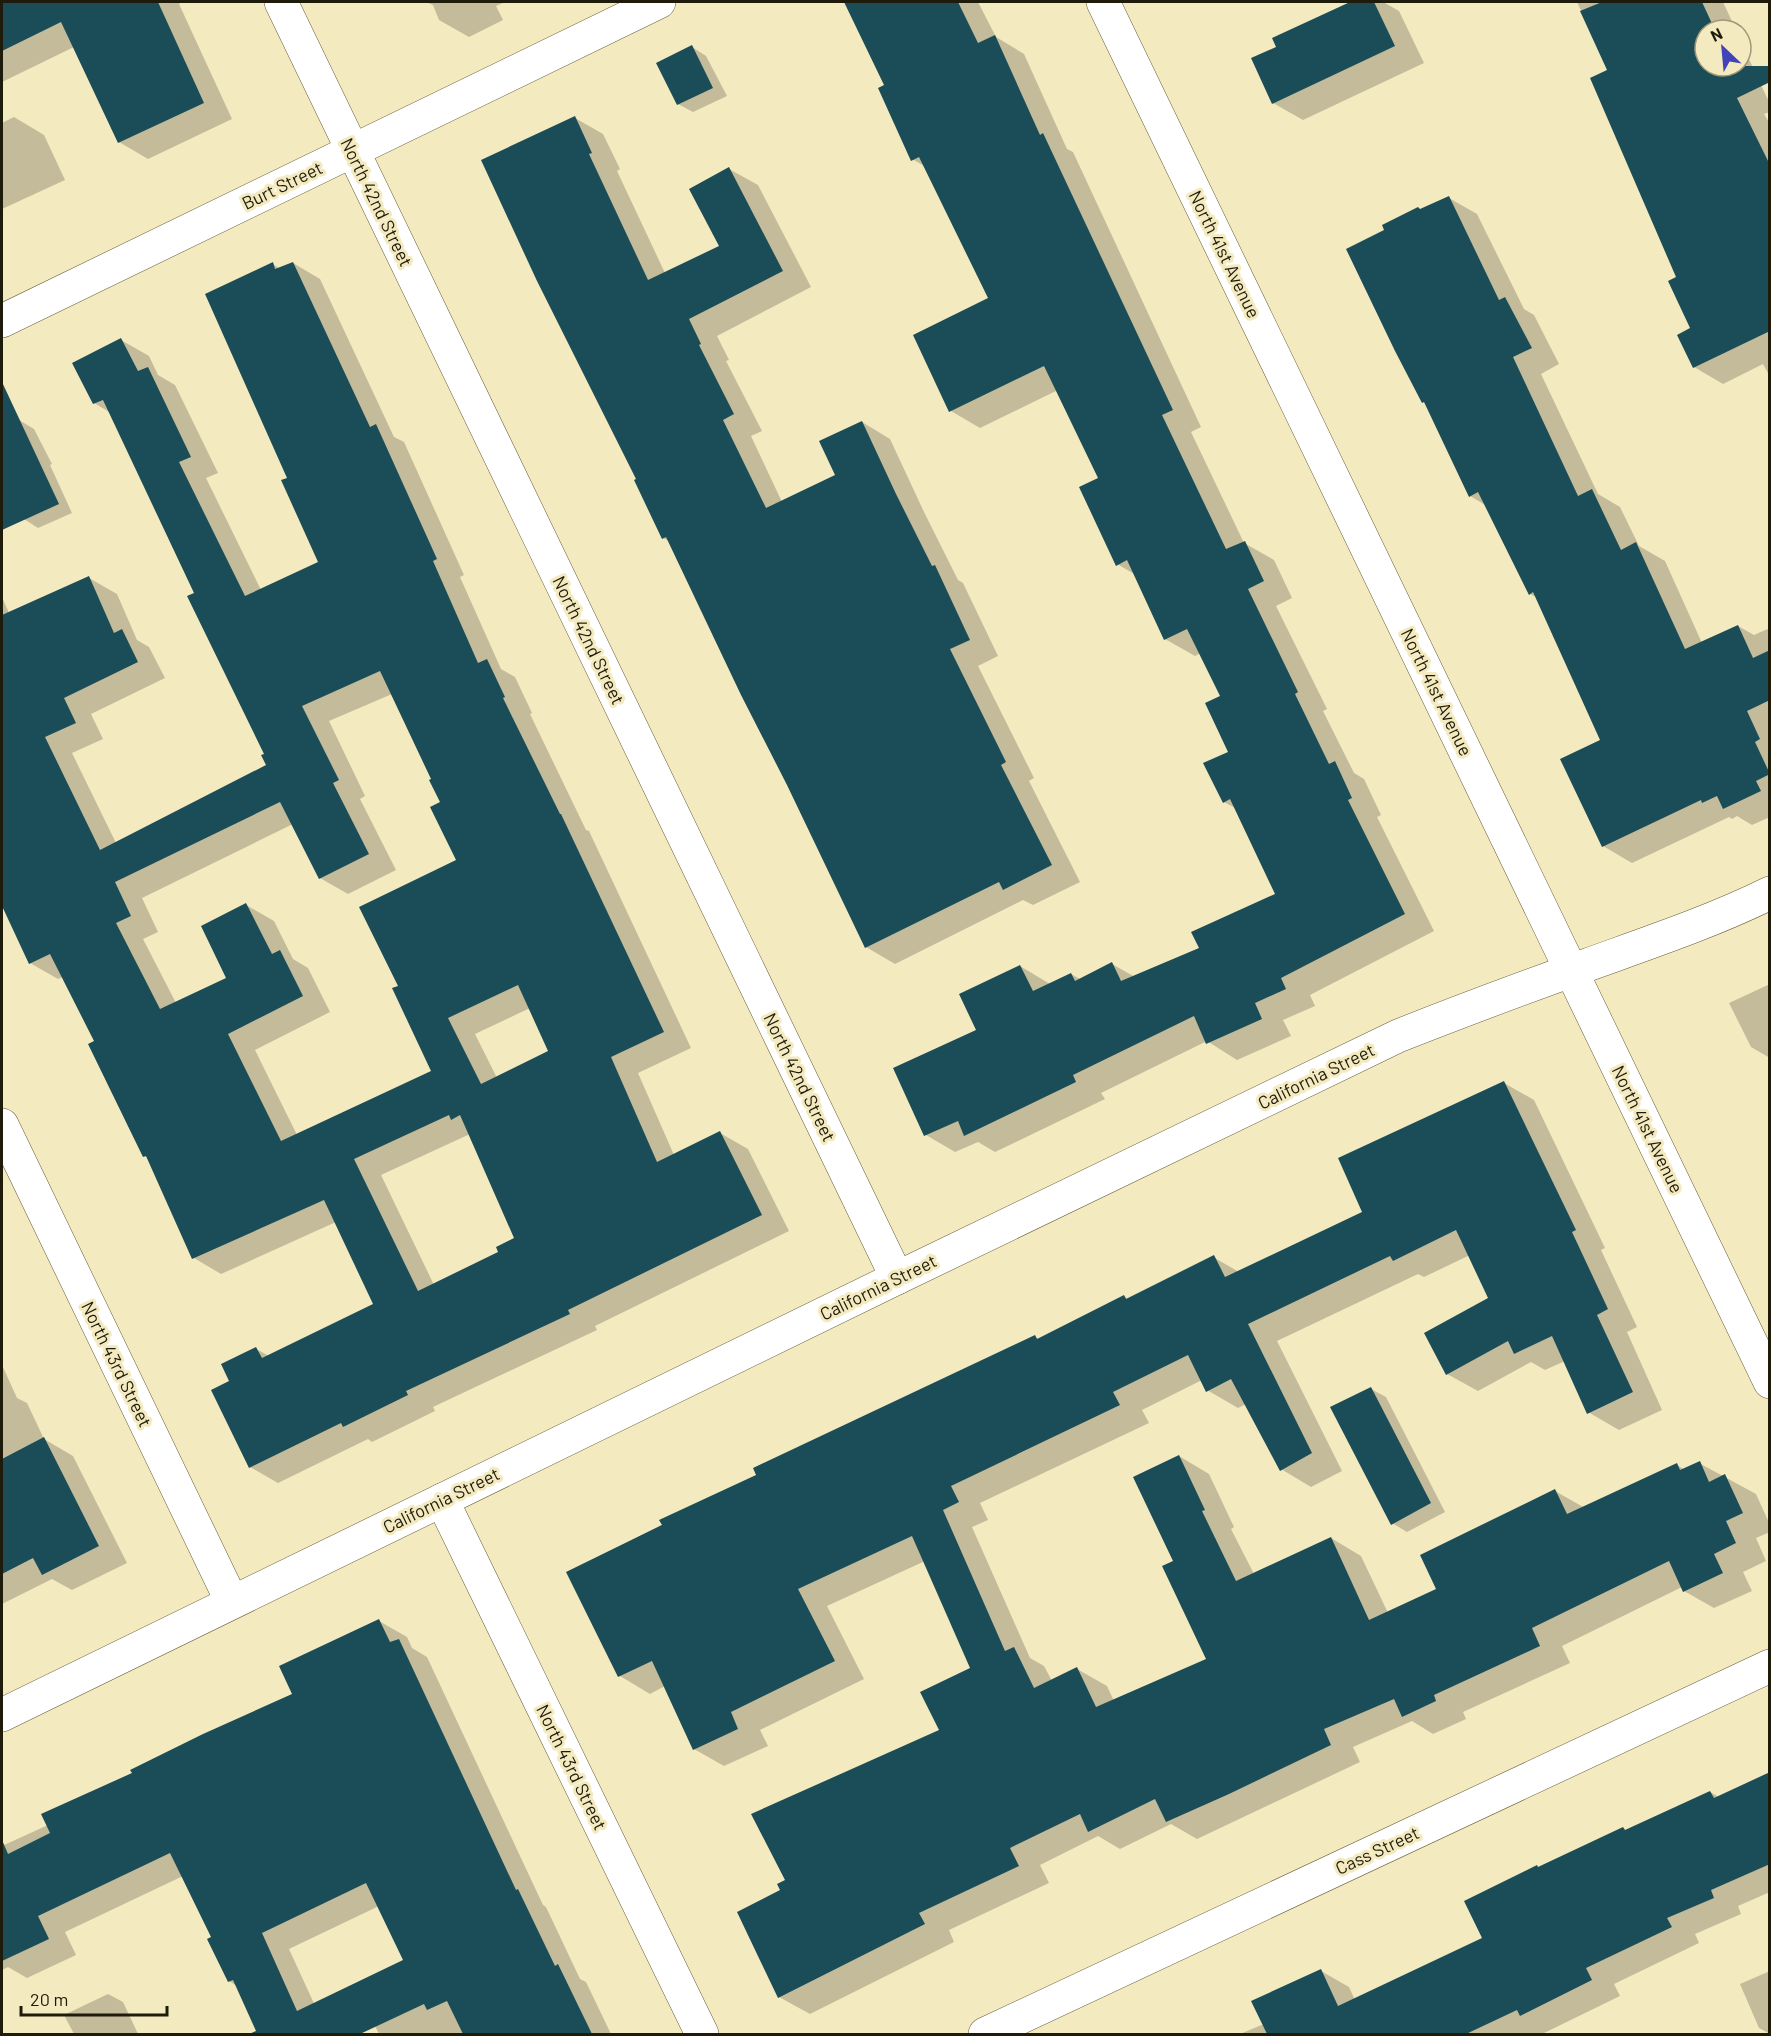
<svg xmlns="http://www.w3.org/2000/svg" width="1771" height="2036" viewBox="0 0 1771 2036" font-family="Barlow,sans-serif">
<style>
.shadow{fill:#0003;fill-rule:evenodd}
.building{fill:#1b4d58;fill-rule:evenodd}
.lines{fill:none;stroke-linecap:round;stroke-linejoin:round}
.street-casing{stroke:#685f3a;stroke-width:34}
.secondary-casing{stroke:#685f3a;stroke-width:34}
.street{stroke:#fff;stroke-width:33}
.secondary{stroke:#fff;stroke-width:33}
.labels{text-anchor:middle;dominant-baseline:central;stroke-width:6;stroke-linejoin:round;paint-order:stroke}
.street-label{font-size:18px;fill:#1f1b0b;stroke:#f4eac0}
</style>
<rect width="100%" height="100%" fill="#f4eac0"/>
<g class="shadow">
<path d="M2,2H181L179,4L232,119L148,159L119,142L74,47L2,82Z"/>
<path d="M426,2H505L496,6L503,20L469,37L439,20L433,5Z"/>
<path d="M846,2H978L996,37L1024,54L1067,149L1073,152L1201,427L1191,432L1244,543L1274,560L1292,598L1276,606L1327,709L1323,711L1354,773L1364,779L1381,815L1377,817L1434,931L1310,995L1315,1006L1283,1020L1291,1036L1237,1060L1207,1041L1101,1093L1105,1099L995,1152L978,1142L955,1152L926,1135L978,1031L1020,966L1050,984L1071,974L1080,979L1112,964L1135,977L1201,949L1277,895L1237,809L1224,802L1230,753L1222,696L1201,653L1195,656L1165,639L1136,575L1117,564L1100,479L1058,390L980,428L951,411L990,299L926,167L912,159L886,86Z"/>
<path d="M1353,2H1383L1399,11L1424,63L1303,120L1273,103L1278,47L1274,39Z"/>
<path d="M1577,2H1723L1736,30H1705V66H1741V42L1770,104V112L1764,114L1770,124V377L1763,364L1723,384L1694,367L1692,329L1678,278L1609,70Z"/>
<path d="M692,47L706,56L727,96L693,112L678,104Z"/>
<path d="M14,117L44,135L65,180L2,209V123Z"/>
<path d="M575,118L603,134L620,169L617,171L665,273L721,247L729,169L758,185L811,287L717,336L729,360L726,361L762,431L751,436L782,502L837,475L862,422L890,439L924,512L958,580L963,583L998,656L978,666L1034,778L1029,781L1080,882L1033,905L1023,900L895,964L866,947L669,541L663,538L638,480Z"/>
<path d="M1449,198L1477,214L1524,309L1534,315L1559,364L1541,374L1598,494L1620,507L1639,546L1665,561L1702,643L1738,626L1754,635L1770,628V817L1752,825L1737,816L1732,819L1729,817L1632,863L1603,846L1602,741L1538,598L1530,594L1487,506L1470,496L1426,403L1423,402L1386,231L1421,210Z"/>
<path d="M293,263L320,279L394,437L404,442L464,575L460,577L501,669L515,677L532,713L530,714L586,830L589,831L691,1048L638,1073L674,1155L720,1133L748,1149L789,1231L595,1326L597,1330L433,1407L435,1411L372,1442L368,1439L278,1483L250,1467L231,1382L256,1349L269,1356L375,1305L336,1222L221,1274L194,1258L148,1158L144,1156L96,1042L63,977L58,979L30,963L2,902L12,896L2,874V597L9,613L89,578L117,594L137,640L149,647L165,678L91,714L103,739L72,753L116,843L268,765L266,754L196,593L111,413L94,403L121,340L149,356L158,375L175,385L218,473L206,478L261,590L320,563L289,478L273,264L280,269ZM392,694L433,780L442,803L458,860L400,986L433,1071L297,1135L255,1050L330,1012L308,968L293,959L274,921L246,905L228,978L176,1003L143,939L158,932L142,898L293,824L320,878L348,894L396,870L360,799L365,796L329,721ZM530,1008L550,1052L497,1078L475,1034ZM470,1134L516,1239L500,1253L434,1285L381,1175Z"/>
<path d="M19,420L34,429L52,464L50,465L72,513L38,528L24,519L2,477V429Z"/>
<path d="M1770,984V1058L1751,1047L1729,1003Z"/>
<path d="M1504,1083L1534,1100L1605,1248L1601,1250L1637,1327L1627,1332L1662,1410L1619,1430L1588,1412L1565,1361L1545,1370L1531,1362L1478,1391L1447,1374L1490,1298L1470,1255L1424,1277L1418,1274L1277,1341L1342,1471L1311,1487L1281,1469L1246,1404L1238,1408L1207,1390L1202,1380L1142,1410L1149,1423L980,1503L988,1520L972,1527L1030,1658L1044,1666L1052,1681L1077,1669L1107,1686L1114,1701L1208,1659L1175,1562L1179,1456L1209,1474L1234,1527L1231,1529L1254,1574L1331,1538L1361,1556L1388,1613L1438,1590L1555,1491L1585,1508L1677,1465L1685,1470L1699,1463L1756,1494L1770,1525V1532L1756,1538L1766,1561L1743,1572L1752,1591L1714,1608L1684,1591L1682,1587L1562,1646L1570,1663L1463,1712L1466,1719L1433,1734L1412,1721L1353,1747L1360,1762L1197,1839L1171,1824L1120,1849L1098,1836L1040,1865L1049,1883L949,1930L954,1942L810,2014L779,1997L782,1891L787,1880L941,1731L972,1669L925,1561L827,1606L864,1679L760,1730L768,1746L724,1766L694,1749L665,1686L650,1694L620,1676L568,1572L1035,1337L1039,1339L1124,1296L1129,1300L1213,1257L1239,1272L1364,1212Z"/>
<path d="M2,1365L17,1398L27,1403L44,1439L73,1456L127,1563L72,1590L52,1579L2,1604Z"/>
<path d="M1371,1389L1386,1397L1445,1512L1407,1532L1392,1523Z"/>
<path d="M379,1621L407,1637L412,1648L427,1657L543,1905L546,1907L580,1979L586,1982L611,2034H379L355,1985L405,1960L379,1906L289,1949L328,2034H259L237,1986L229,1981L213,1937L183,1876L65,1932L76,1955L27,1978L8,1967L2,1970V1846L48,1825L134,1774L294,1695Z"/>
<path d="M1770,1774V1892L1738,1906L1741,1914L1695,1934L1699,1943L1614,1984L1620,1996L1542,2034H1240L1264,2024L1321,1971L1349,1987L1355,2000L1484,1939L1539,1868L1623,1829L1626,1831L1710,1792L1719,1797Z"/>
<path d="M1770,1971V2034L1759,2028L1740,1984Z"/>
<path d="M108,1994L123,2002L138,2034H74L64,2015Z"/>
</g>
<g class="building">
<path d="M2,2H158L204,103L118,143L61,22L2,51Z"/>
<path d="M844,2H958L978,43L995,35L1040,135L1043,133L1173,410L1162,415L1226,549L1245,541L1264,581L1248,589L1298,692L1295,694L1329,764L1335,761L1352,798L1348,800L1405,914L1281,978L1286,989L1255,1003L1262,1019L1206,1044L1194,1016L1073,1075L1076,1082L964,1136L958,1121L924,1136L893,1068L976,1030L959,994L1020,965L1033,991L1071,973L1075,981L1112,962L1121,981L1199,948L1191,932L1275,894L1230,799L1223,803L1203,763L1228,752L1205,703L1220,696L1187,629L1164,640L1127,560L1116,566L1079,487L1098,478L1044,366L949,412L913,335L988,298L919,157L911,161L878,88L884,85Z"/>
<path d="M1350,2H1374L1395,46L1272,104L1251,58L1276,47L1272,38Z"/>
<path d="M1602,2H1702L1715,30H1705V66H1770V82L1737,98L1770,165V331L1693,368L1677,335L1690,328L1668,281L1676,277L1590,78L1607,70L1580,11Z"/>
<path d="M692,45L713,88L677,105L656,63Z"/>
<path d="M575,116L592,153L589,154L648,280L719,246L689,189L729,167L783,271L689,319L701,344L699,345L734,414L723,420L766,508L835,475L819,441L862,421L896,494L932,566L935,565L970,640L950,649L1006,762L1001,765L1052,865L1003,890L999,882L865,948L787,785L741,695L666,537L662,539L634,480L636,479L537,281L481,160Z"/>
<path d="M1449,196L1499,300L1505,297L1532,348L1513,357L1578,496L1592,489L1621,550L1636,542L1685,649L1738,625L1753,658L1770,650V700L1747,711L1760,739L1755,742L1770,774L1756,781L1761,791L1723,809L1717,796L1702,803L1701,800L1602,847L1560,759L1600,740L1533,592L1529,595L1478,492L1469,497L1424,402L1422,403L1395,351L1346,249L1384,230L1382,225L1418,207L1420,209Z"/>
<path d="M273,262L275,269L293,262L370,427L376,424L437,559L433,561L478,663L487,659L505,697L503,698L560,814H561L664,1032L611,1057L657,1162L720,1131L762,1215L568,1310L570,1314L406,1391L408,1395L343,1427L341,1423L249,1468L211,1390L229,1381L221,1364L256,1347L262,1358L373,1304L324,1200L192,1259L146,1156L143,1157L88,1044L94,1041L50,954L29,964L2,906V615L89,576L114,633L122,629L138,662L64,698L76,723L45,737L100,850L266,765L261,755L264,754L187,596L194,593L103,400L93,404L72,363L121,338L138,371L148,367L191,457L179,462L245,596L318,562L281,480L287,478L205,294ZM380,671L431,779L429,780L440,802L430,807L456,860L359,907L398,986L392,988L431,1071L281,1141L228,1034L303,996L280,950L272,954L246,903L201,926L226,978L160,1009L116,923L131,916L115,882L280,802L319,879L369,854L333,783L339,780L302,706ZM518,985L548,1051L481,1084L448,1018ZM449,1115L451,1120L460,1115L514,1238L496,1247L498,1252L418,1291L354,1159Z"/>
<path d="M2,382L59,504L2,530Z"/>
<path d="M1504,1081L1576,1230L1572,1232L1608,1309L1597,1315L1633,1392L1587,1414L1552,1336L1514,1354L1508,1341L1446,1375L1424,1333L1488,1298L1456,1230L1393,1261L1390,1256L1248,1324L1312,1453L1280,1471L1231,1379L1206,1392L1188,1355L1113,1392L1120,1405L951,1486L959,1502L943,1510L1005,1651L1014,1647L1034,1688L1077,1667L1096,1707L1206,1659L1162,1566L1173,1561L1133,1477L1179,1455L1205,1510L1202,1511L1236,1581L1331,1537L1369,1620L1436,1589L1420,1555L1555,1489L1567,1514L1677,1463L1680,1470L1700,1461L1709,1482L1725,1474L1743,1513L1726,1521L1736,1543L1714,1554L1723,1573L1683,1592L1669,1561L1532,1628L1540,1646L1434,1695L1436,1701L1402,1717L1394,1699L1324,1729L1331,1745L1229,1794L1166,1822L1155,1799L1088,1832L1080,1814L1010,1848L1019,1866L919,1913L925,1924L778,1998L737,1912L780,1890L777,1884L785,1880L751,1814L939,1730L920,1692L970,1668L912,1536L798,1589L835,1661L731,1712L738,1729L693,1750L652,1661L618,1677L566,1572L662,1525L659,1520L756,1475L753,1468L1035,1335L1037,1339L1124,1295L1126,1299L1214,1255L1225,1277L1362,1212L1338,1158Z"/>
<path d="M1371,1387L1431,1503L1391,1525L1330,1407Z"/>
<path d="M44,1437L99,1546L42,1575L33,1558L2,1574V1459Z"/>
<path d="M379,1619L390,1642L399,1639L516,1890L518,1889L555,1966L558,1964L592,2034H463L447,2001L427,2010L424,2004L360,2034H249L256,2031L233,1980L228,1982L207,1939L211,1937L170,1853L38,1916L49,1939L2,1961V1840L8,1854L50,1833L41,1814L132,1773L130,1770L203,1734L292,1694L279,1666ZM366,1883L403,1960L297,2011L262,1933Z"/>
<path d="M1770,1772V1864L1711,1890L1714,1898L1667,1918L1672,1927L1586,1968L1592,1980L1520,2016L1517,2010L1466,2034H1267L1251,2001L1321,1969L1338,2006L1482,1938L1464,1901L1537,1865L1538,1867L1623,1827L1625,1830L1710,1791L1714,1798Z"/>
</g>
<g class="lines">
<defs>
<g id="street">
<path d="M281,2L897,1278"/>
<path d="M1103,2L1770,1382"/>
<path d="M2,321L659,2"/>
<path d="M2,1125L232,1602"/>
<path d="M442,1500L702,2034"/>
<path d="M985,2034L1770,1666"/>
</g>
<path id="secondary" d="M2,1715L897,1278L1398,1036C1461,1011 1523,988 1587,965C1648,943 1711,922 1770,893"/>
</defs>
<use href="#street" class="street-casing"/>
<use href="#secondary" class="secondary-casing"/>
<use href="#street" class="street"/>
<use href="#secondary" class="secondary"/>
</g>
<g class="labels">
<g class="street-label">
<text transform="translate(282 185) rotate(-26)">Burt Street</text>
<text transform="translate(377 202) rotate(64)">North 42nd Street</text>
<text transform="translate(1225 254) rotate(64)">North 41st Avenue</text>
<text transform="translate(589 640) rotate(64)">North 42nd Street</text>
<text transform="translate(1437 692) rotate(64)">North 41st Avenue</text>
<text transform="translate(1316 1076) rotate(-26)">California Street</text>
<text transform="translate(800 1077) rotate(64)">North 42nd Street</text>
<text transform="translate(1648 1129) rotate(64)">North 41st Avenue</text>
<text transform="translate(878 1287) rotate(-26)">California Street</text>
<text transform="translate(117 1364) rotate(64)">North 43rd Street</text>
<text transform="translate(441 1500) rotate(-26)">California Street</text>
<text transform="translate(572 1767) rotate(64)">North 43rd Street</text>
<text transform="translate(1377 1850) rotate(-25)">Cass Street</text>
</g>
</g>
<rect width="1771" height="2036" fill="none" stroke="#1f1b0b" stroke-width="6"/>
<g transform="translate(1723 48) rotate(334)"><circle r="28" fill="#f4eac0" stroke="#9f9778" stroke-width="1.5"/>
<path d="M0-4.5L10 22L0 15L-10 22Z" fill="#4143b8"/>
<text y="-9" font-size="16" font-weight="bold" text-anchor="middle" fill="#1f1b0b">N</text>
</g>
<path d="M21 2006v9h146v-9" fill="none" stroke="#1f1b0b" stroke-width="3"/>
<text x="30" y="2006" font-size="18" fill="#1f1b0b" stroke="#f4eac0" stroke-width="4.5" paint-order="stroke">20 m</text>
</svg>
